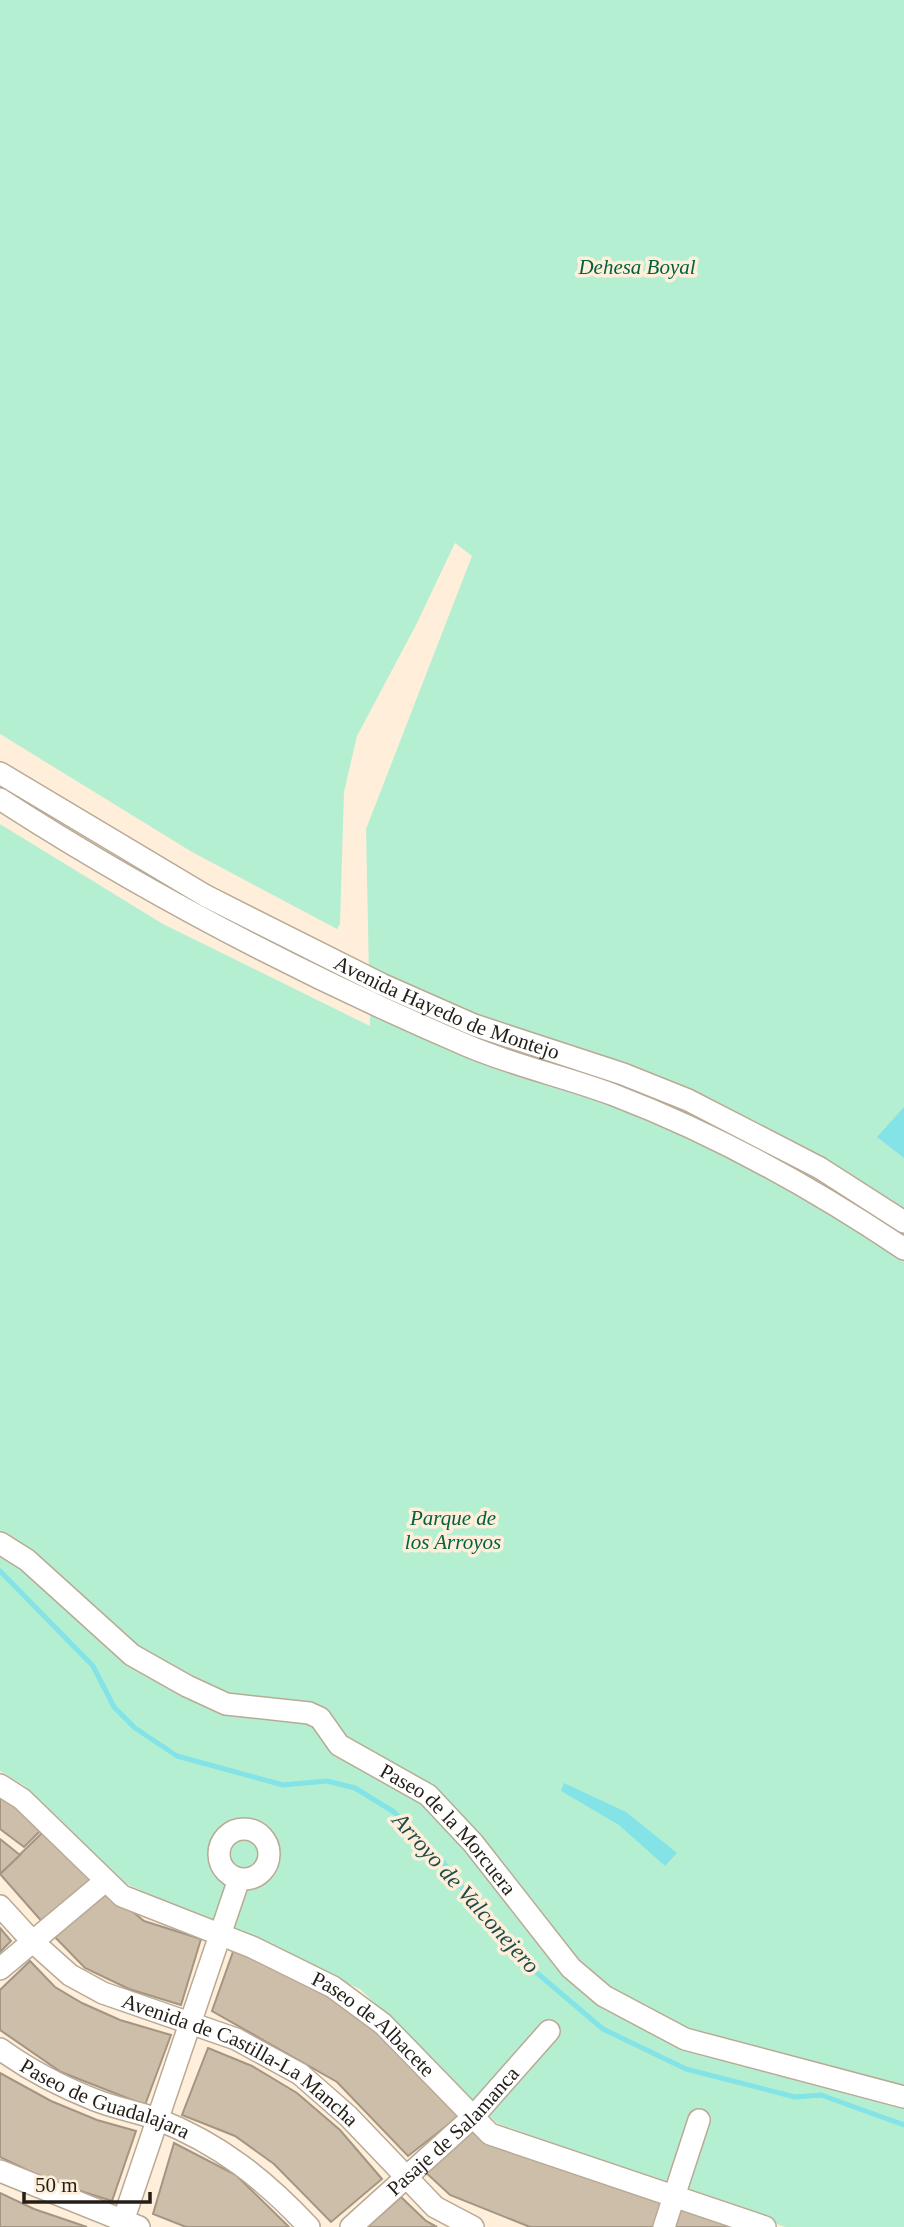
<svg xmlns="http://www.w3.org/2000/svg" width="904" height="2227" viewBox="0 0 904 2227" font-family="'Times New Roman',serif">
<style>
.green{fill:#b5efd1}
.water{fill:#83e3e6}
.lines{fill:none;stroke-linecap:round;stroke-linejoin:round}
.stream{stroke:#83e3e6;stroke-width:5}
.building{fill:#cdbeaa;stroke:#a49582;stroke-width:2}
.minor-casing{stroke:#b9aa96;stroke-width:24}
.minor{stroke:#fff;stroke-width:21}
.labels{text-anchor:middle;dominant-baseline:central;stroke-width:7;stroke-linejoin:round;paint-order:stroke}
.park-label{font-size:21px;font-style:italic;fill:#006241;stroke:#ffefda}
.street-label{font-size:21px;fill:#241e17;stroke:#ffefda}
.water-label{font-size:23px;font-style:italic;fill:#1f4b4c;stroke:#ffefda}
</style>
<rect width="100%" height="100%" fill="#ffefda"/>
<path class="green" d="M0,0H904V2227H785L497,2123L360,1989L118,1880L25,1786L0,1771V824L163,924L370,1026L366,829L472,556L455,543L416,625L357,736L344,792L340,924L337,929L192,852L0,734Z"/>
<g class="water">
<path d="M904,1107V1158L877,1137Z"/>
<path d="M564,1783L626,1812L677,1853L665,1866L619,1825L561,1791Z"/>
</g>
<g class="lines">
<path class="stream" d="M0,1571L93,1666L114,1707L135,1728L177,1756L283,1785L327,1781L355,1788L394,1812L443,1862L485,1919L530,1967L603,2029L686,2069L795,2097L821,2095L904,2125"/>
</g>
<g class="building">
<path d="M0,1791L45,1826L24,1847L0,1829Z"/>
<path d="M47,1828L94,1879L45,1925L0,1874Z"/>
<path d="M0,1839L20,1855L0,1874Z"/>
<path d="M103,1887L144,1921L201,1939L181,2005L129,1989L85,1968L50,1932Z"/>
<path d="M0,1928L11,1941L0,1952Z"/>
<path d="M234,1949L332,1998L382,2035L463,2113L408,2156L337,2082L212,2011Z"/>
<path d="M30,1961L55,1987L82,2003L120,2020L171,2035L145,2105L61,2072L0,2030V1990Z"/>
<path d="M208,2048L252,2066L297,2093L340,2130L382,2179L331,2222L274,2164L235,2136L182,2115Z"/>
<path d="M0,2073L51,2101L97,2120L136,2131L112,2201L52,2182L0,2157Z"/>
<path d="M472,2124L663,2199L654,2227H530L450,2195L422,2169Z"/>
<path d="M174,2143L236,2175L289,2227H186L153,2214Z"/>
<path d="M0,2193L34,2209L87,2227H0Z"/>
<path d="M401,2197L426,2221L437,2227H367Z"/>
<path d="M676,2202L748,2227H668Z"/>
</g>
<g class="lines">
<defs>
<g id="minor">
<path id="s1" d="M0,773L206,896L381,984L474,1025L623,1074L688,1100L820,1168L904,1222"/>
<path d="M0,799C147,894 307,977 468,1046C515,1066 566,1077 614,1095C716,1134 813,1188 904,1249"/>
<path id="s2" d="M0,1543L27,1560L132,1655L187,1686L226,1704L309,1713L320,1718L339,1745L428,1795L473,1843L571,1968L604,1996L685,2039L904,2097"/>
<path id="s3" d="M0,1785L22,1799L122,1896L252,1947L333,1987L383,2024L490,2134L765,2227"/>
<circle cx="244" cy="1854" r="25"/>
<path id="s4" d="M0,1906L32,1941L70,1975L103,1993L236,2039L300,2074L348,2116L435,2207L473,2227"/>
<path d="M0,1969L104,1882"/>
<path id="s5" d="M0,2049C29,2070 62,2087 95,2100C115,2108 137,2112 157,2119C220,2144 264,2179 309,2227"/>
<path d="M0,2171L139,2227"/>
<path d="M121,2227L239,1879"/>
<path id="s6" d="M351,2227L474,2116L549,2031"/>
<path d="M664,2227L699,2120"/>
</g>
</defs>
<use href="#minor" class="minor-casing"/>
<use href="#minor" class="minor"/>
</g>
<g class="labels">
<g class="park-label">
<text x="637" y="267">Dehesa Boyal</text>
<text x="453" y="1518">Parque de<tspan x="453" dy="24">los Arroyos</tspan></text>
</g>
<g class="street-label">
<text stroke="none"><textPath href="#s1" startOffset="506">Avenida Hayedo de Montejo</textPath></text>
<text stroke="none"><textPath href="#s2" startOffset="548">Paseo de la Morcuera</textPath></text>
<text stroke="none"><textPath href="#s3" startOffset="450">Paseo de Albacete</textPath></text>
<text stroke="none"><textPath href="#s4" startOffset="290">Avenida de Castilla-La Mancha</textPath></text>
<text stroke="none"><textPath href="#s5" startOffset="117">Paseo de Guadalajara</textPath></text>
<text stroke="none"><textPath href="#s6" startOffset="140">Pasaje de Salamanca</textPath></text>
</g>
<g class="water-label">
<text transform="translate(466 1893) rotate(48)">Arroyo de Valconejero</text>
</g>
</g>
<path d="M24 2192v10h126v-10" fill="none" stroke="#241e17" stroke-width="3.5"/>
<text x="35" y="2192" font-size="21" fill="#241e17" stroke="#ffefda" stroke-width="5" paint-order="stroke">50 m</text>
</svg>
